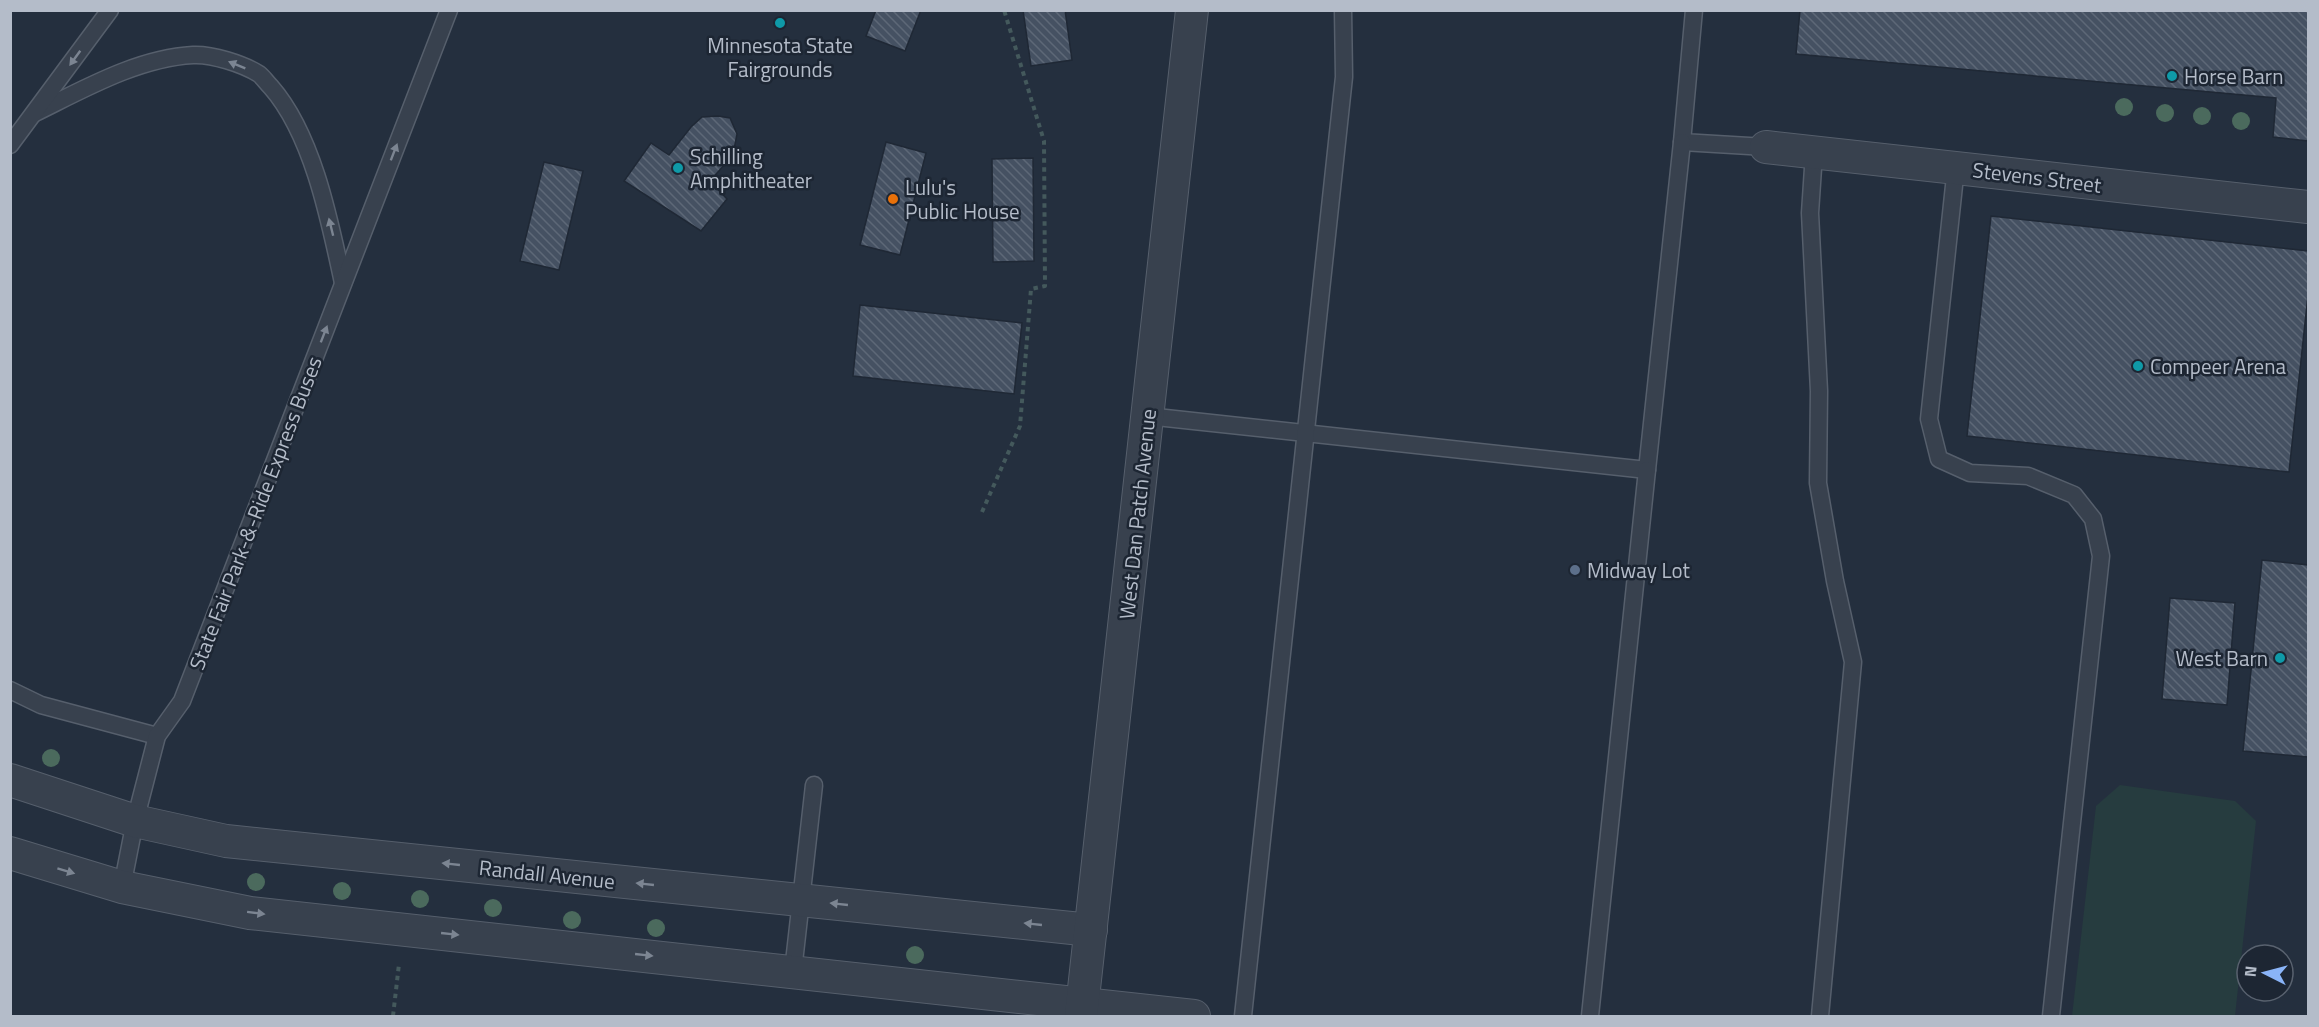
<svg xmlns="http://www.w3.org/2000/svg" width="2319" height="1027" viewBox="0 0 2319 1027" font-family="'Titillium Web',sans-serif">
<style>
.park{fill:#263c3f}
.building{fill:url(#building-back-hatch);stroke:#1f2835;stroke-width:1.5}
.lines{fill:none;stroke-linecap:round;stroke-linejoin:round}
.lane-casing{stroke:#565f6c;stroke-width:19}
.street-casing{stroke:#565f6c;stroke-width:34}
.path{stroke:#44595c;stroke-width:4;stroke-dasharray:4.5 4.5;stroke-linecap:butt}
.lane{stroke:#38414e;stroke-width:16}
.street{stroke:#38414e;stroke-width:32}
.tree{fill:#4b6a5d}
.oneway{fill:#7c8592}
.culture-dot{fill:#0f9aa8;stroke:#1d2633;stroke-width:2}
.food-dot{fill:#e8710a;stroke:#1d2633;stroke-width:2}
.service-dot{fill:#5c6f8a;stroke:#1d2633;stroke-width:2}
.labels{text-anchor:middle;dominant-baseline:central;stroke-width:5;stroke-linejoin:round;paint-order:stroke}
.poi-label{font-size:21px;fill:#b4bcc9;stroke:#1d2633;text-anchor:start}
.street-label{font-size:21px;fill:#b4bcc9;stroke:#1d2633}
</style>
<defs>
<pattern id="building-back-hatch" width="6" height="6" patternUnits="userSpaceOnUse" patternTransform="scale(1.5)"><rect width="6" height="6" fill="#455162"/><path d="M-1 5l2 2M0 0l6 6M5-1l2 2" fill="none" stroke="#5d6877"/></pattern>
</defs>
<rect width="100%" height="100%" fill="#242f3e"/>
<path class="park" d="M2120,785L2235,801L2256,821L2235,1016H2072L2096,806Z"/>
<g class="building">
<path d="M876,10H921L905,51L866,36Z"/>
<path d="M1023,10H1065L1072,60L1031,66Z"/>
<path d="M1800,10H2308V141L2273,137L2276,98L1796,54Z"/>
<path d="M718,116L730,118L737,134L733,155L710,181L727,199L701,231L624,181L651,143L669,155L691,127L702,117Z"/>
<path d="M886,142L926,153L900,255L860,245Z"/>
<path d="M1033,158L1034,261L993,262L992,159Z"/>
<path d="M544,162L583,171L559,270L520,261Z"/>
<path d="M1991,216L2308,251V295L2289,472L1967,436Z"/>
<path d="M860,305L1022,323L1014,394L853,376Z"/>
<path d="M2262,560L2308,565V757L2243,751Z"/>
<path d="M2170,598L2235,603L2227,705L2162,699Z"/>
</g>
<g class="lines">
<defs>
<g id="lane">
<path d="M1694,10L1682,142L1766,147"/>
<path d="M35,113C84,89 138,58 193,55C212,54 243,64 259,74C263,77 267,83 271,87C313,135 330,222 343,283"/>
<path d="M10,145L110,10"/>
<path d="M1814,153L1810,213L1819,391L1818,483L1835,581L1853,662L1820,1016"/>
<path d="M1956,167L1929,419L1939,459L1970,473L2028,476L2074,495L2093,519L2101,556L2051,1016"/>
<path d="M1147,416L1647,470L1682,142"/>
<path d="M10,690L41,705L157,736"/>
<path d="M122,887L135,821L157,736L182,701L449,10"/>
<path d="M793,971L814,785"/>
<path d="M1243,1016L1344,77L1343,10"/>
<path d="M1590,1016L1647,470"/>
</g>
<g id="street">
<path d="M1766,147L2308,207"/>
<path d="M10,780L135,821L226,841L1091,930"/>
<path d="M10,853L122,887L250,913L1194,1016"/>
<path d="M1081,1016L1192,10"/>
</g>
</defs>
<use href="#lane" class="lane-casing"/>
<use href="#street" class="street-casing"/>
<g class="path">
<path d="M982,512L1020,426L1031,289L1045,286L1044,141L1004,10"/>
<path d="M393,1016L399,964"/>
</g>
<use href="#lane" class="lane"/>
<use href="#street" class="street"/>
</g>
<g class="tree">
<circle cx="2124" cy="107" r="9"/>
<circle cx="2165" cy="113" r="9"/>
<circle cx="2202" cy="116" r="9"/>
<circle cx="2241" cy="121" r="9"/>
<circle cx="51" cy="758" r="9"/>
<circle cx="256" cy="882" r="9"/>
<circle cx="342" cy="891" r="9"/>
<circle cx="420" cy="899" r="9"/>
<circle cx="493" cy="908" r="9"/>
<circle cx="572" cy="920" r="9"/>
<circle cx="656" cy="928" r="9"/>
<circle cx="915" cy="955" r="9"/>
</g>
<defs><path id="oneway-solid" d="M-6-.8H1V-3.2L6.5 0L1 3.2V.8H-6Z" transform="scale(1.5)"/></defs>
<g class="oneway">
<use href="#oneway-solid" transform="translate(75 58) rotate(126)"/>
<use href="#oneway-solid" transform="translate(237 65) rotate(-158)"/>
<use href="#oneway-solid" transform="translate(394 152) rotate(-69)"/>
<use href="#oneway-solid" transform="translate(331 227) rotate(-104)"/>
<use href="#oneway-solid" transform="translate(324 334) rotate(-69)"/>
<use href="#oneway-solid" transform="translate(451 864) rotate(-174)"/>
<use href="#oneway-solid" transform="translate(66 871) rotate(17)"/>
<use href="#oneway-solid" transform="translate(645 884) rotate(-174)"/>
<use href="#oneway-solid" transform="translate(839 904) rotate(-174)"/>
<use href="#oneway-solid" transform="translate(256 913) rotate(7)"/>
<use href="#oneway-solid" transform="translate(1033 924) rotate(-174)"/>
<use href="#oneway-solid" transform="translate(450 934) rotate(6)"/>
<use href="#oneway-solid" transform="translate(644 955) rotate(6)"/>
</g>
<g class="culture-dot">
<circle cx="780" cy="23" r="6"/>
<circle cx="2172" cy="76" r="6"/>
<circle cx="678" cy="168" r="6"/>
<circle cx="2138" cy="366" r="6"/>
<circle cx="2280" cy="658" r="6"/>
</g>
<circle class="food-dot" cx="893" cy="199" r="6"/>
<circle class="service-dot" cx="1575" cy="570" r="6"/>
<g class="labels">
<g class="poi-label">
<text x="780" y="45" text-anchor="middle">Minnesota State<tspan x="780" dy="24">Fairgrounds</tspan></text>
<text x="2184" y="76">Horse Barn</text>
<text x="690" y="156">Schilling<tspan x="690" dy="24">Amphitheater</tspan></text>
<text x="905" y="187">Lulu's<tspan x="905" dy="24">Public House</tspan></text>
<text x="2150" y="366">Compeer Arena</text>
<text x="1587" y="570">Midway Lot</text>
<text x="2268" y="658" text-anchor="end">West Barn</text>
</g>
<g class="street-label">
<text transform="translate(2037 177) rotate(7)">Stevens Street</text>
<text transform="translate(255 513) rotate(-69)">State Fair Park-&amp;-Ride Express Buses</text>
<text transform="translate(1137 514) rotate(-84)">West Dan Patch Avenue</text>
<text transform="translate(547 874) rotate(6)">Randall Avenue</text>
</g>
</g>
<rect width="2319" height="1027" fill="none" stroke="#b4bcc9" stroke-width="24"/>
<g transform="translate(2265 973) rotate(276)"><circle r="28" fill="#1d2633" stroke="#59626f" stroke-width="1.5"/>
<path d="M0-4.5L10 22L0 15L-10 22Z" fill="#8ab4f8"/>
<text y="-9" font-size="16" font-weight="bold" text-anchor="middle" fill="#b4bcc9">N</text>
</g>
</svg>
